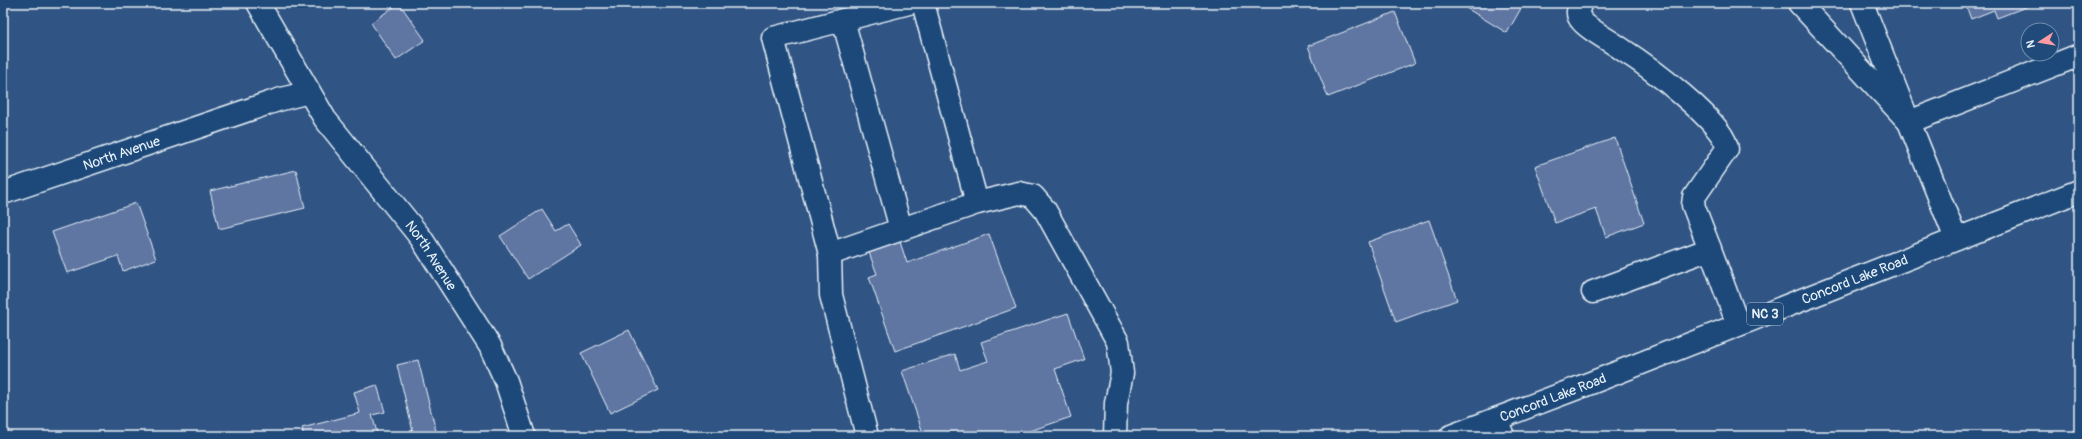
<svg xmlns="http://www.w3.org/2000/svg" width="2082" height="439" viewBox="0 0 2082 439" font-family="Pangolin,sans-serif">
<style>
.building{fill:#5f75a2;stroke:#e8f1f8}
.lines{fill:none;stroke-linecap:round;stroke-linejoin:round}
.minor-casing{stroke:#e8f1f8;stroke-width:25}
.major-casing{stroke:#e8f1f8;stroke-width:25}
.minor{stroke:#1f4a7a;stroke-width:22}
.major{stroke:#1f4a7a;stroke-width:22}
.labels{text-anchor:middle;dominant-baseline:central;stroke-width:3.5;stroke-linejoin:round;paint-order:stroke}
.shield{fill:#1f4a7a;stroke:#acbfd2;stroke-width:1}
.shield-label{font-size:13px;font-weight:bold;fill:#e8f1f8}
.street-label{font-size:14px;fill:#e8f1f8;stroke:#1f4a7a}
</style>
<rect width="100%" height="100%" fill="#305484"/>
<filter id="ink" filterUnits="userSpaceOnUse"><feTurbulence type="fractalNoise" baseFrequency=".025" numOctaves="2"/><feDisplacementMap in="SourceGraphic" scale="8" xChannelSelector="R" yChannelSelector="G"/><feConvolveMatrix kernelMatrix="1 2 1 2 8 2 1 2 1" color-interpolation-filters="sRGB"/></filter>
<g filter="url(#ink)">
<g class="building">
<path d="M399,3L425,40L396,60L371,23Z"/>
<path d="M1458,3H1524L1507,33Z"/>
<path d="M1965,3H2031V5L1997,18L1994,10L1971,19Z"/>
<path d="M1395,12L1415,63L1328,97L1308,46Z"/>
<path d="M1615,138L1644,223L1606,237L1596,209L1555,223L1535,166Z"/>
<path d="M296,170L305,208L219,229L210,191Z"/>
<path d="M136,203L156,259L123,271L118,256L67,273L52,232Z"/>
<path d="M542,209L556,231L568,224L581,245L528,279L500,236Z"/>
<path d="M1429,220L1457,300L1396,322L1368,242Z"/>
<path d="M989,234L1016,308L895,351L869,277L877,274L868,250L899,239L907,263Z"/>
<path d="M1068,313L1084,359L1055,369L1071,417L1015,436H924L902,371L955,354L960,370L988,361L981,342Z"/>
<path d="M629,330L658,390L610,413L581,353Z"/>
<path d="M418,360L437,435L434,436H414L397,365Z"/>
<path d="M377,385L385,412L372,415L378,436H304L302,428L360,413L354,392Z"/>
</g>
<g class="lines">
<defs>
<g id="minor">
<path id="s1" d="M258,3L325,119L421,238L490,346L506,381L524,436"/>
<path d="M923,3L977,203"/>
<path d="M1581,3C1578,9 1576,14 1581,20C1586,28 1614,43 1623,50C1645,64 1727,124 1727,149L1694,197L1693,205L1710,249"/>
<path d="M1799,3L1909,122"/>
<path d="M1862,3L1904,110"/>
<path d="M843,20L901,229"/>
<path id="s2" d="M3,193L278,100L309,92"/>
<path d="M1956,239L1909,122L2077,56L2079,61"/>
<path d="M830,254L977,203L1019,193L1033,196L1045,210L1118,342L1122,373L1116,403L1115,436"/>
<path d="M1593,292L1710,249L1738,325"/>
<path d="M1496,419L1503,436"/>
<path d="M867,436L831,295L830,254L773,38L909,3"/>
</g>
<g id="major">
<path id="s3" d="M1451,436L1583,386L2079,191"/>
</g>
</defs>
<use href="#minor" class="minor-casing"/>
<use href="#major" class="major-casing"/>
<use href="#minor" class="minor"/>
<use href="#major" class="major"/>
</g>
</g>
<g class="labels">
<rect class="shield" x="1747" y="303" width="36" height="22" rx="3"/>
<g class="shield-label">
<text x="1765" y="314">NC 3</text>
</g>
<g class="street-label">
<text stroke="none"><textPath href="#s2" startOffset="125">North Avenue</textPath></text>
<text stroke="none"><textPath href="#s1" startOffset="307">North Avenue</textPath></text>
<text stroke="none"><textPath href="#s3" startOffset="433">Concord Lake Road</textPath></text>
<text stroke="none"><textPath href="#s3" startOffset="109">Concord Lake Road</textPath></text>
</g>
</g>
<rect width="2082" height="439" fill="none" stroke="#1f4a7a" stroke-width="16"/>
<rect x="8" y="8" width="2066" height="423" fill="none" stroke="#e8f1f8" stroke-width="1.5" filter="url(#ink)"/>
<g transform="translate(2040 42) rotate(258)"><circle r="19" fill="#1f4a7a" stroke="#6f8dac"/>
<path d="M0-3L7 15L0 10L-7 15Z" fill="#ff9aa2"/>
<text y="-6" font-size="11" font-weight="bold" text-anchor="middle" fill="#e8f1f8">N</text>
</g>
</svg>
